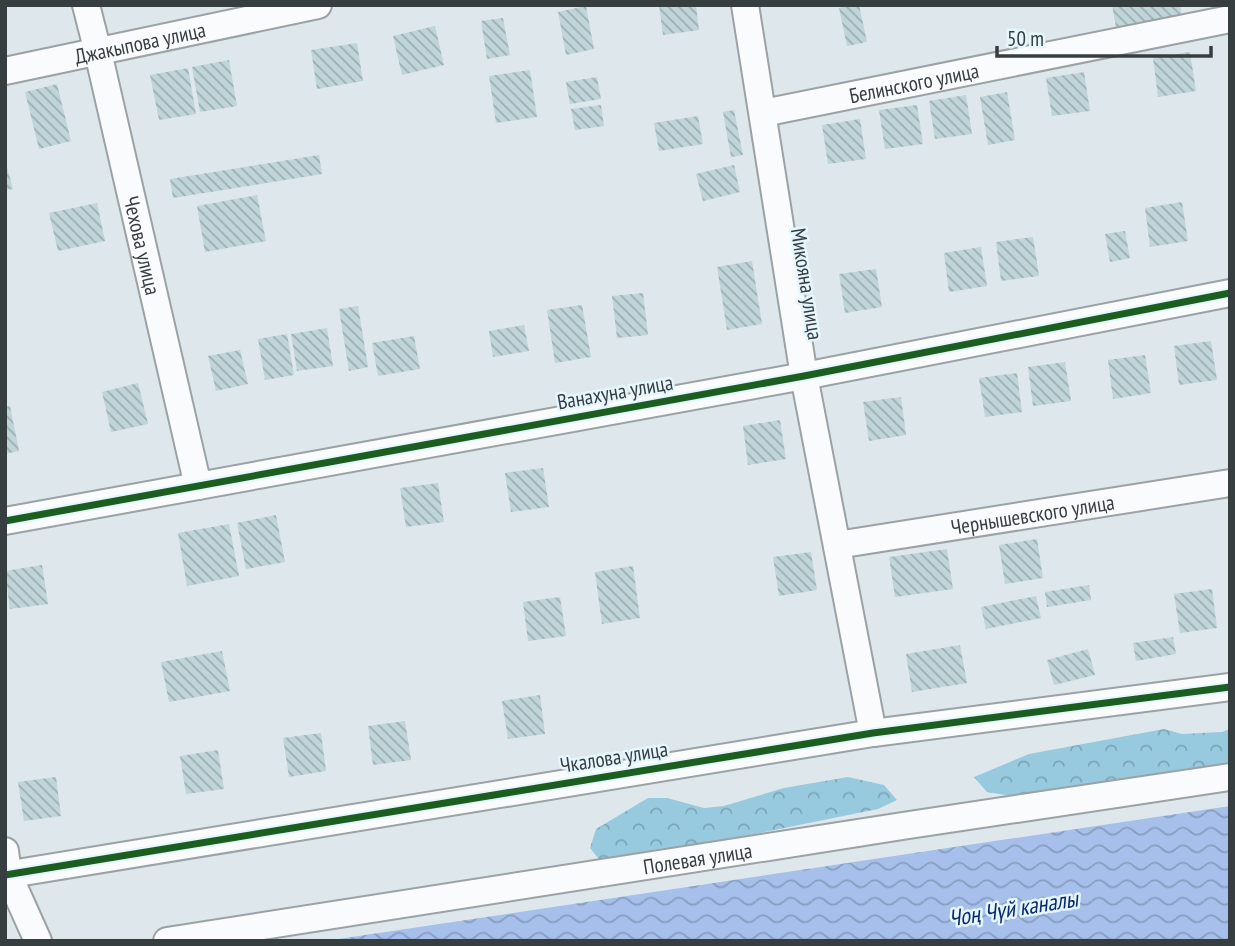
<svg xmlns="http://www.w3.org/2000/svg" width="1235" height="946" viewBox="0 0 1235 946" font-family="'PT Sans Narrow',sans-serif">
<style>
.forest{fill:url(#forest-crowns)}
.water{fill:url(#water-waves)}
.building{fill:url(#building-back-hatch)}
.lines{fill:none;stroke-linecap:round;stroke-linejoin:round}
.minor-casing{stroke:#9ba2a5;stroke-width:30}
.minor{stroke:#fafbfc;stroke-width:26}
.cycleway-casing{stroke:#e6f6fe;stroke-width:11}
.cycleway{stroke:#1b5e20;stroke-width:7}
.labels{text-anchor:middle;dominant-baseline:central;stroke-width:5;stroke-linejoin:round;paint-order:stroke}
.street-label{font-size:21px;fill:#373e40;stroke:#e6f6fe}
.water-label{font-size:23px;font-style:italic;fill:#092a6e;stroke:#e6f6fe}
</style>
<defs>
<pattern id="forest-crowns" width="20" height="18" patternUnits="userSpaceOnUse" patternTransform="scale(1.75)"><rect width="20" height="18" fill="#97cade"/><path d="M2 6a3 3 0 1 1 6 0M12 15a3 3 0 1 1 6 0" fill="none" stroke="#7ca5b5"/></pattern>
<pattern id="water-waves" width="16" height="10" patternUnits="userSpaceOnUse" patternTransform="scale(1.75)"><rect width="16" height="10" fill="#a6c0eb"/><path d="M0 5q4-4 8 0t8 0" fill="none" stroke="#889dc0"/></pattern>
<pattern id="building-back-hatch" width="6" height="6" patternUnits="userSpaceOnUse" patternTransform="scale(1.75)"><rect width="6" height="6" fill="#bfd5da"/><path d="M-1 5l2 2M0 0l6 6M5-1l2 2" fill="none" stroke="#9caeb2"/></pattern>
</defs>
<rect width="100%" height="100%" fill="#dee7eb"/>
<g class="forest">
<path d="M1164,729L1182,734L1222,732L1230,729V769L1025,798L987,792L974,777L1029,754Z"/>
<path d="M848,777L884,785L897,800L878,809L622,861L603,864L590,848L596,829L648,798H667L704,808L724,806L784,788Z"/>
</g>
<path class="water" d="M1230,806V941H325Z"/>
<g class="building">
<path d="M659,5H696L699,30L663,35Z"/>
<path d="M851,5H859L867,42L847,46L839,8Z"/>
<path d="M1112,5H1180L1184,25L1118,38Z"/>
<path d="M586,6L594,49L566,55L558,12Z"/>
<path d="M503,18L510,55L487,59L481,21Z"/>
<path d="M435,26L444,65L402,75L393,36Z"/>
<path d="M357,43L363,81L317,89L311,50Z"/>
<path d="M1190,52L1196,91L1158,97L1153,58Z"/>
<path d="M229,60L237,106L200,112L192,67Z"/>
<path d="M188,68L196,114L159,120L150,75Z"/>
<path d="M530,70L537,117L496,123L489,76Z"/>
<path d="M1084,72L1090,111L1052,116L1046,78Z"/>
<path d="M597,77L601,99L570,104L566,82Z"/>
<path d="M57,84L71,141L39,149L25,92Z"/>
<path d="M1007,92L1015,140L988,145L980,97Z"/>
<path d="M966,95L972,134L935,139L929,101Z"/>
<path d="M601,105L604,126L575,130L571,109Z"/>
<path d="M917,105L923,144L885,149L879,110Z"/>
<path d="M734,110L743,155L731,157L723,112Z"/>
<path d="M698,116L703,144L659,151L654,123Z"/>
<path d="M860,119L866,159L828,164L822,125Z"/>
<path d="M319,155L322,174L173,198L170,179Z"/>
<path d="M5,160L13,189L5,190Z"/>
<path d="M734,165L740,192L703,201L696,174Z"/>
<path d="M257,195L266,241L205,252L197,206Z"/>
<path d="M1182,202L1188,241L1150,247L1145,208Z"/>
<path d="M97,203L105,241L58,251L49,213Z"/>
<path d="M1125,231L1130,258L1110,262L1105,234Z"/>
<path d="M1033,237L1039,276L1001,281L996,242Z"/>
<path d="M981,247L987,286L949,292L944,253Z"/>
<path d="M752,261L762,324L727,330L717,267Z"/>
<path d="M876,269L882,307L845,313L839,274Z"/>
<path d="M643,293L648,335L617,338L612,296Z"/>
<path d="M582,305L591,357L555,363L547,310Z"/>
<path d="M358,306L368,367L349,371L339,309Z"/>
<path d="M524,325L529,351L493,357L489,331Z"/>
<path d="M327,328L333,366L297,371L291,334Z"/>
<path d="M287,334L294,375L265,380L258,339Z"/>
<path d="M414,336L420,369L378,376L372,343Z"/>
<path d="M1211,341L1217,380L1179,385L1174,346Z"/>
<path d="M240,350L248,384L216,391L208,356Z"/>
<path d="M1145,355L1151,393L1113,399L1108,360Z"/>
<path d="M1065,362L1071,401L1033,406L1028,367Z"/>
<path d="M1017,373L1022,412L985,417L979,378Z"/>
<path d="M138,383L148,424L111,432L102,392Z"/>
<path d="M901,397L906,435L869,441L863,402Z"/>
<path d="M10,406L19,451L5,454V407Z"/>
<path d="M780,420L786,459L748,465L743,426Z"/>
<path d="M543,468L549,507L511,512L505,473Z"/>
<path d="M438,483L444,522L406,527L400,488Z"/>
<path d="M276,515L285,562L246,569L237,523Z"/>
<path d="M229,524L239,576L187,586L178,533Z"/>
<path d="M1037,539L1043,578L1005,584L999,545Z"/>
<path d="M947,549L953,589L895,597L889,557Z"/>
<path d="M811,552L817,590L779,596L773,557Z"/>
<path d="M42,565L48,604L10,609L5,571Z"/>
<path d="M633,566L640,618L602,624L595,572Z"/>
<path d="M1089,585L1091,600L1047,607L1045,592Z"/>
<path d="M1212,589L1217,628L1180,633L1174,594Z"/>
<path d="M1036,596L1041,618L986,629L981,607Z"/>
<path d="M560,597L566,636L528,641L523,602Z"/>
<path d="M1173,637L1176,654L1136,661L1133,643Z"/>
<path d="M960,645L967,683L912,692L906,654Z"/>
<path d="M1088,649L1095,675L1054,685L1047,660Z"/>
<path d="M222,651L230,691L169,702L161,662Z"/>
<path d="M540,695L545,734L508,739L502,701Z"/>
<path d="M405,721L411,760L373,765L368,726Z"/>
<path d="M321,733L326,771L289,777L283,738Z"/>
<path d="M218,750L224,789L186,794L180,756Z"/>
<path d="M56,777L61,816L24,821L18,782Z"/>
</g>
<g class="lines">
<defs>
<g id="minor">
<path id="s1" d="M86,5L98,52L198,486"/>
<path d="M745,5L804,376L873,733"/>
<path id="s2" d="M5,71L318,5"/>
<path id="s3" d="M763,113L1230,19"/>
<path d="M5,521L804,376L1230,293"/>
<path id="s4" d="M837,545L1230,483"/>
<path d="M5,851L8,874L38,941"/>
<path d="M5,875L873,733L1230,687"/>
<path id="s5" d="M167,941L909,825L1230,777"/>
</g>
</defs>
<use href="#minor" class="minor-casing"/>
<use href="#minor" class="minor"/>
<defs>
<g id="cycleway">
<path d="M5,521L804,376L1230,293"/>
<path d="M5,875L873,733L1230,687"/>
</g>
</defs>
<use href="#cycleway" class="cycleway-casing"/>
<use href="#cycleway" class="cycleway"/>
</g>
<g class="labels">
<g class="street-label">
<text stroke="none"><textPath href="#s2" startOffset="138">Джакыпова улица</textPath></text>
<text stroke="none"><textPath href="#s3" startOffset="154">Белинского улица</textPath></text>
<text stroke="none"><textPath href="#s1" startOffset="247">Чехова улица</textPath></text>
<text transform="translate(807 284) rotate(81)">Микояна улица</text>
<text transform="translate(615 392) rotate(-10)">Ванахуна улица</text>
<text stroke="none"><textPath href="#s4" startOffset="198">Чернышевского улица</textPath></text>
<text transform="translate(614 757) rotate(-9)">Чкалова улица</text>
<text stroke="none"><textPath href="#s5" startOffset="537">Полевая улица</textPath></text>
</g>
<g class="water-label">
<text transform="translate(1013 908) rotate(-9)">Чоң Чүй каналы</text>
</g>
</g>
<rect width="1235" height="946" fill="none" stroke="#373e40" stroke-width="14"/>
<path d="M997 46v10h214v-10" fill="none" stroke="#373e40" stroke-width="3.5"/>
<text x="1007" y="46" font-size="21" fill="#373e40" stroke="#e6f6fe" stroke-width="5" paint-order="stroke">50 m</text>
</svg>
